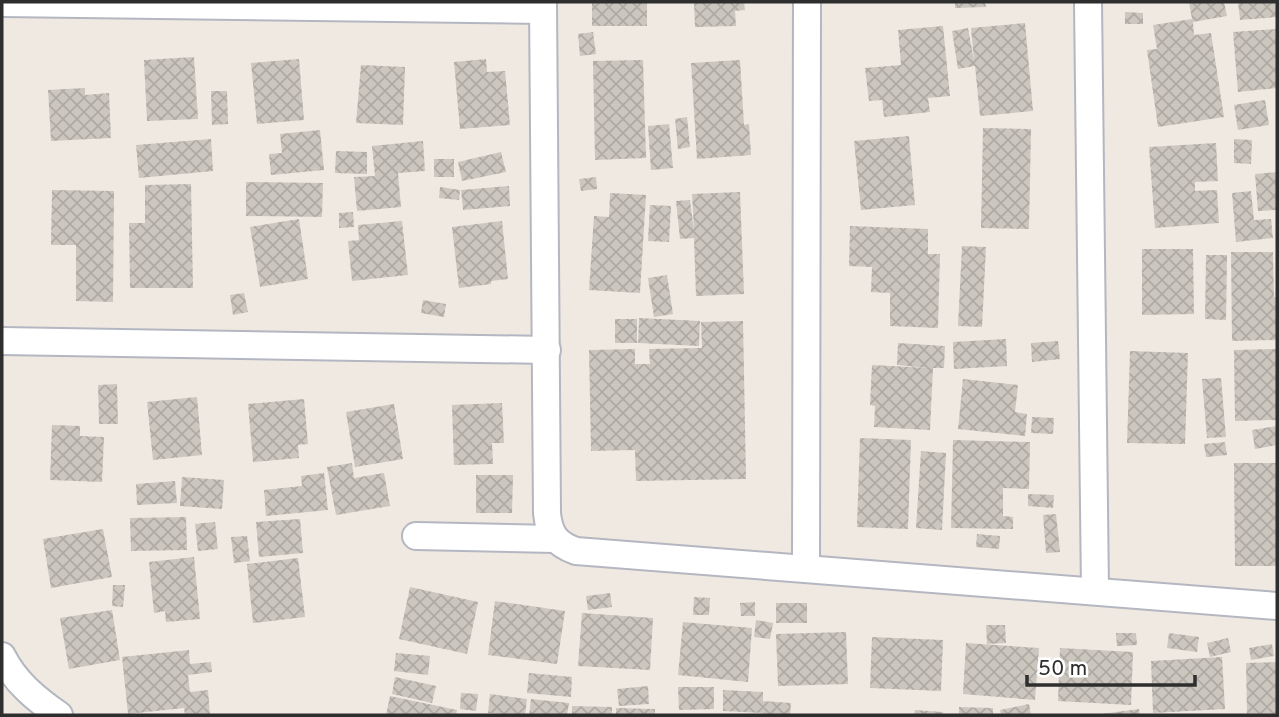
<svg xmlns="http://www.w3.org/2000/svg" width="1279" height="717" viewBox="0 0 1279 717" font-family="Overpass,sans-serif">
<style>
.building{fill:url(#building-cross-hatch)}
.lines{fill:none;stroke-linecap:round;stroke-linejoin:round}
.minor-casing{stroke:#b4b7c1;stroke-width:30}
.minor{stroke:#fff;stroke-width:26}
</style>
<defs>
<pattern id="building-cross-hatch" width="8" height="8" patternUnits="userSpaceOnUse" patternTransform="scale(1.75)"><rect width="8" height="8" fill="#cbc7bf"/><path d="M0 0l8 8M0 8l8-8" fill="none" stroke="#afaba4"/></pattern>
</defs>
<rect width="100%" height="100%" fill="#efe9e1"/>
<g class="building">
<rect x="592" y="2" width="55" height="24"/>
<path d="M694,2H744L745,10L735,11L736,26L695,27Z"/>
<path d="M955,2H985L986,7L955,8Z"/>
<path d="M1189,2H1224L1227,16L1193,22L1194,35L1211,33L1224,117L1158,127L1147,50L1157,49L1153,25L1192,19Z"/>
<path d="M1238,2H1277V17L1240,20Z"/>
<path d="M1125,12L1143,13V24H1125Z"/>
<path d="M1025,23L1033,111L980,116L975,66L958,69L952,31L968,28L974,61L971,28Z"/>
<path d="M943,26L950,96L928,98L930,112L884,117L882,100L869,101L865,68L901,65L898,30Z"/>
<path d="M1277,29V88L1238,92L1233,32Z"/>
<path d="M593,32L596,54L580,56L578,34Z"/>
<path d="M194,57L198,119L147,121L144,60Z"/>
<path d="M299,59L304,120L257,124L251,63Z"/>
<path d="M486,59L487,72L505,71L510,125L460,129L454,62Z"/>
<path d="M643,60L646,158L595,160L593,61Z"/>
<path d="M740,60L744,125L749,124L751,155L697,159L691,63Z"/>
<path d="M361,65L405,67L403,125L356,123Z"/>
<path d="M85,88V95L109,93L111,138L51,141L48,90Z"/>
<path d="M211,91H227L228,124L212,125Z"/>
<path d="M1265,100L1269,125L1238,130L1234,105Z"/>
<path d="M687,117L690,147L678,149L675,119Z"/>
<path d="M669,124L673,168L651,170L648,126Z"/>
<path d="M983,128L1031,129L1029,229L981,228Z"/>
<path d="M320,130L324,170L271,175L269,154L282,153L280,134Z"/>
<path d="M909,136L915,205L861,210L854,141Z"/>
<path d="M211,139L213,171L139,178L136,145Z"/>
<path d="M1234,139L1252,140L1251,164L1234,163Z"/>
<path d="M423,141L425,171L398,173L401,207L357,211L354,177L375,176L372,146Z"/>
<path d="M1216,143L1218,181L1195,182V191L1217,190L1219,223L1155,228L1149,147Z"/>
<path d="M336,151L367,152V174L335,173Z"/>
<path d="M501,152L506,172L462,181L458,162Z"/>
<rect x="434" y="159" width="20" height="18"/>
<path d="M1277,172V210L1258,211L1255,174Z"/>
<path d="M596,177L597,189L581,191L579,179Z"/>
<path d="M246,182L323,183L322,217L246,216Z"/>
<path d="M191,184L193,288H130L129,223H145V185Z"/>
<path d="M509,186L510,206L463,210L461,190Z"/>
<path d="M440,187L460,190L459,200L439,198Z"/>
<path d="M52,190L114,191L113,302L76,301V245H51Z"/>
<path d="M1251,191L1254,220L1271,219L1273,238L1236,242L1232,193Z"/>
<path d="M740,192L744,294L696,296L694,238L680,239L676,201L690,200L694,231L692,194Z"/>
<path d="M610,193L646,195L640,293L589,290L594,216L609,217Z"/>
<path d="M650,205L671,206L669,242L648,241Z"/>
<path d="M353,212L354,227L339,228V213Z"/>
<path d="M299,219L308,279L260,287L250,227Z"/>
<path d="M402,221L408,275L352,281L348,241L359,240L358,225Z"/>
<path d="M502,221L508,279L491,281V284L459,288L452,227Z"/>
<path d="M850,226L928,229V254H940L938,328L890,326V293L871,292L872,267L849,266Z"/>
<path d="M962,246L986,247L982,327L958,326Z"/>
<path d="M1142,249H1193L1194,314L1142,315Z"/>
<path d="M1231,252H1273L1274,297H1277V340L1232,341Z"/>
<path d="M1206,255H1227L1226,320L1205,319Z"/>
<path d="M667,275L673,314L654,317L648,278Z"/>
<path d="M244,293L248,312L233,315L230,295Z"/>
<path d="M423,300L446,304L444,317L421,313Z"/>
<path d="M639,318L700,321L699,346L638,343Z"/>
<rect x="615" y="319" width="22" height="24"/>
<path d="M743,321L746,479L636,481L635,450L591,451L589,350L635,349V364H650L649,349L702,348L701,322Z"/>
<path d="M1006,339L1007,366L954,369L953,342Z"/>
<path d="M1058,341L1060,359L1032,362L1031,343Z"/>
<path d="M898,343L945,346L944,368H933L930,430L874,427L875,406L870,405L872,365L929,368L897,365Z"/>
<path d="M1277,349V420L1235,421L1234,350Z"/>
<path d="M1130,351L1188,353L1185,444L1127,443Z"/>
<path d="M1221,378L1226,437L1207,438L1202,379Z"/>
<path d="M963,379L1018,385L1015,412L1027,414L1025,436L958,429Z"/>
<path d="M117,384L118,424H99L98,385Z"/>
<path d="M197,397L202,455L153,460L147,402Z"/>
<path d="M304,399L308,444L298,445L299,458L253,462L248,404Z"/>
<path d="M502,403L504,443H492L493,464L454,465L452,405Z"/>
<path d="M394,404L403,459L355,467L346,412Z"/>
<path d="M1032,417L1054,418L1053,434L1031,433Z"/>
<path d="M52,425L80,426V436L104,437L102,482L50,480Z"/>
<path d="M1277,426V445L1255,449L1252,430Z"/>
<path d="M860,438L911,440L908,529L857,527Z"/>
<path d="M953,440L1030,442L1029,489L1003,488V516L1013,517V529L951,528Z"/>
<path d="M1225,442L1227,455L1206,457L1204,444Z"/>
<path d="M921,451L946,453L942,530L916,528Z"/>
<path d="M352,463L354,478L384,473L390,506L336,515L327,467Z"/>
<path d="M1234,463H1277V566H1235Z"/>
<path d="M324,473L328,510L266,516L264,490L302,486L301,476Z"/>
<path d="M476,475H513L512,513H476Z"/>
<path d="M182,477L224,480L222,509L180,506Z"/>
<path d="M175,481L177,503L137,505L136,484Z"/>
<path d="M1028,494L1054,495L1053,508L1028,506Z"/>
<path d="M1056,514L1060,552L1046,553L1043,515Z"/>
<path d="M186,517L187,550L131,551L130,518Z"/>
<path d="M300,519L303,553L259,557L256,522Z"/>
<path d="M215,522L218,549L198,551L195,524Z"/>
<path d="M103,529L112,577L51,588L43,539Z"/>
<path d="M977,534L1000,536L999,549L976,547Z"/>
<path d="M247,536L250,561L234,563L231,537Z"/>
<path d="M194,557L200,619L166,622L165,611L154,613L149,562Z"/>
<path d="M298,558L305,617L253,623L247,564Z"/>
<path d="M113,585H125L123,607L112,606Z"/>
<path d="M410,587L478,602L467,654L399,639Z"/>
<path d="M610,593L612,607L588,610L586,596Z"/>
<path d="M694,597L710,598L709,615H693Z"/>
<path d="M495,601L565,611L557,664L488,655Z"/>
<path d="M755,602V616H741L740,603Z"/>
<rect x="776" y="603" width="31" height="20"/>
<path d="M112,610L120,660L69,669L60,618Z"/>
<path d="M582,613L653,618L650,670L578,666Z"/>
<path d="M756,620L773,623L770,639L754,637Z"/>
<path d="M683,622L752,628L748,682L678,675Z"/>
<path d="M986,625H1005L1006,643L987,644Z"/>
<path d="M846,632L848,684L778,686L776,634Z"/>
<path d="M1116,633H1136L1137,645L1117,646Z"/>
<path d="M1169,633L1199,637L1197,652L1167,648Z"/>
<path d="M872,637L943,640L941,691L870,688Z"/>
<path d="M1228,638L1231,652L1210,657L1207,643Z"/>
<path d="M966,643L1039,648L1035,700L963,694Z"/>
<path d="M1272,644L1274,656L1251,660L1249,648Z"/>
<path d="M1060,648L1133,652L1131,705L1058,701Z"/>
<path d="M189,650L190,664L211,662L212,672L188,675L190,692L208,690L210,715H185L184,708L128,714L122,657Z"/>
<path d="M396,653L430,656L428,675L394,671Z"/>
<path d="M1222,657L1225,709L1153,713L1151,661Z"/>
<path d="M1277,662V715H1247L1246,663Z"/>
<path d="M529,673L572,677L571,697L527,693Z"/>
<path d="M395,677L436,686L432,703L392,694Z"/>
<path d="M648,686L649,704L619,706L617,689Z"/>
<path d="M678,687H714V709L679,710Z"/>
<path d="M723,690L763,692V701L791,703L790,715H763V713L723,711Z"/>
<path d="M461,693L478,694L476,711L460,709Z"/>
<path d="M490,694L527,699L525,715L488,713Z"/>
<path d="M390,696L457,710L456,715H386Z"/>
<path d="M531,699L569,703L567,715H529Z"/>
<path d="M1029,704L1031,715H1001L1000,710Z"/>
<path d="M572,706L612,707V715H572Z"/>
<path d="M959,707L993,708V715H959Z"/>
<path d="M616,708L655,709V715H616Z"/>
<path d="M1139,709L1140,715H1101V714Z"/>
<path d="M915,710L943,712V715H914Z"/>
</g>
<g class="lines">
<defs>
<g id="minor">
<path d="M543,2L547,513C549,534 556,544 576,551L1277,606"/>
<path d="M1088,2L1095,591"/>
<path d="M2,3L543,10"/>
<path d="M2,341L547,350"/>
<path d="M416,536L554,539"/>
<path d="M806,569L807,2"/>
<path d="M2,656C15,682 36,699 59,715"/>
</g>
</defs>
<use href="#minor" class="minor-casing"/>
<use href="#minor" class="minor"/>
</g>
<rect width="1279" height="717" fill="none" stroke="#2e2e2e" stroke-width="7"/>
<path d="M1027 675v10h168v-10" fill="none" stroke="#2e2e2e" stroke-width="3.5"/>
<text x="1038" y="675" font-size="21" fill="#2e2e2e" stroke="#ffffff" stroke-width="5" paint-order="stroke">50 m</text>
</svg>
